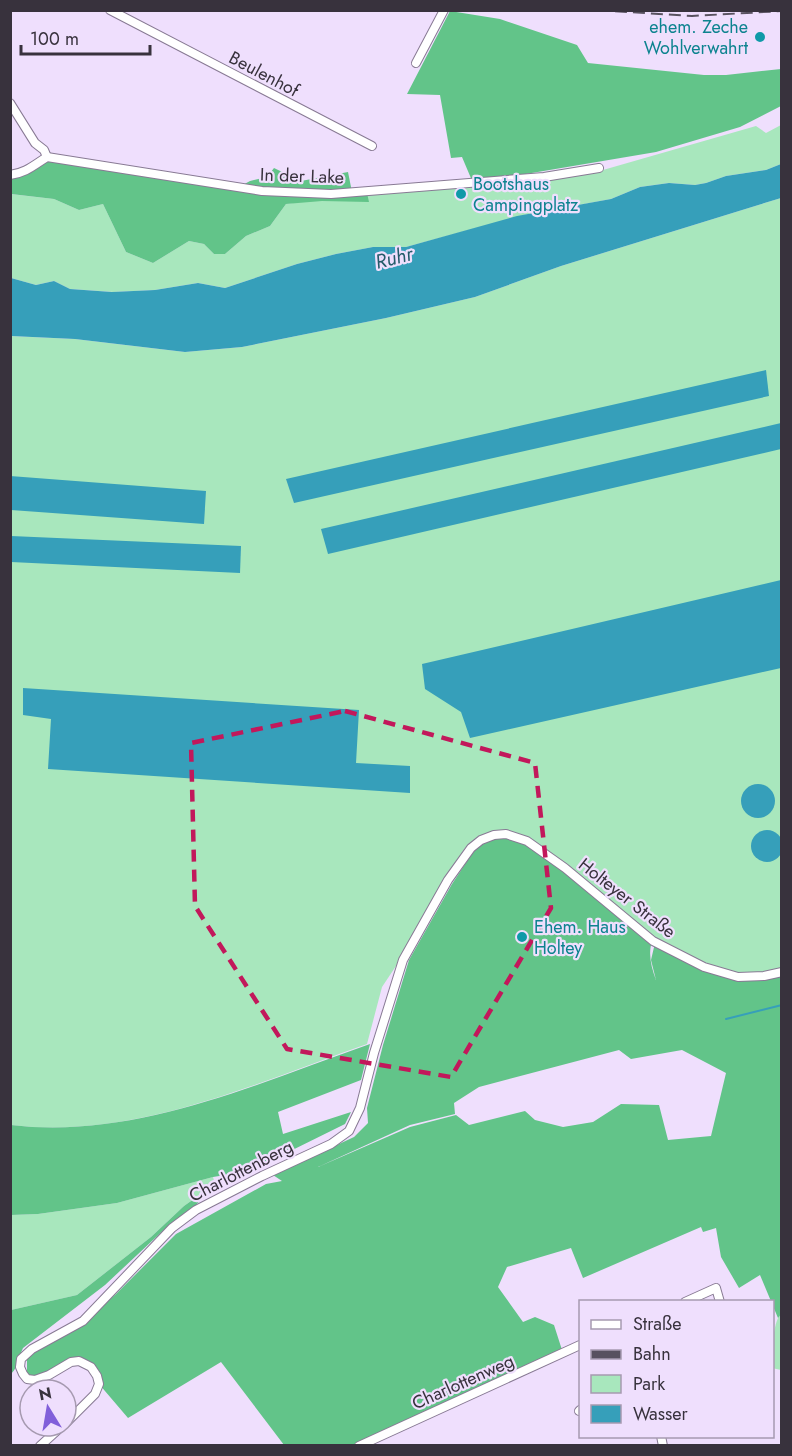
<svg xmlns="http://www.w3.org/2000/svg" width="792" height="1456" viewBox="0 0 792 1456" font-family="Jost,sans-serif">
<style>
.green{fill:#a8e7bd}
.forest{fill:#62c489;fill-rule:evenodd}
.water{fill:#369fba}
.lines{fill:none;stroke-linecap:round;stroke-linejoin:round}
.stream{stroke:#369fba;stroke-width:2}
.minor-casing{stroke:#887a94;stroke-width:10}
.minor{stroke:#fff;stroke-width:8}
.rail{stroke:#58515f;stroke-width:2;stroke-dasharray:12 6;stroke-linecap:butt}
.marked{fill:none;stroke:#c2185b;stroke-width:4.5;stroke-dasharray:12 8;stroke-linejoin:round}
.culture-dot{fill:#0f9aa8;stroke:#efdffd;stroke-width:2}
.labels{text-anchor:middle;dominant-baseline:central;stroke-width:4.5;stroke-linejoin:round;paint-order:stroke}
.culture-label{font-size:18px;fill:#0d838f;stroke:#efdffd;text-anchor:start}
.street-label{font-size:18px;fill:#38323d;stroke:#efdffd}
.water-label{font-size:20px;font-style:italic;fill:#245b6a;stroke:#efdffd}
</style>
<rect width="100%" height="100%" fill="#efdffd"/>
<g class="green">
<path d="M781,125V164L766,170L726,176L706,183L695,185L669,183L640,187L611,199L525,215L406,247H373L336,254L297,264L225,288L198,283L155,290L113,292L70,289L54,281L36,285L11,278L10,194L54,199L79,210L103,204L126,252L153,263L189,241L204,244L214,254H225L246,236L270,226L286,204L367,193L544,179L603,170L756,126L766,133Z"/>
<path d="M781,198V969L764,973L738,975L705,965L654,940L529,838L506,831L475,840L465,848L445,879L400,960L382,987L367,1044C253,1084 134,1140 11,1125L10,336L75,339L185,352L242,347L386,318L475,297L561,266Z"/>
<path d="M213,1177L215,1184L184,1206L151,1237L77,1295L11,1310V1215L38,1214L117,1203Z"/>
<path d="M781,1313V1370L772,1368C772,1354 772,1324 781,1313Z"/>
</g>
<g class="forest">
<path d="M450,11L500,19L577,45L588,63L704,75H726L781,69V106L740,127L656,152L473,183L462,157L451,158L440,95L407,94Z"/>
<path d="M47,158L239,187L250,181L267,177L274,168L301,181L348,172L352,192L367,193L369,202L322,201L286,204L270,226L246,236L225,254H214L204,244L189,241L153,263L126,252L103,204L79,210L54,199L11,194V176Z"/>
<path d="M495,837H505L534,847L652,941C648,954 651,967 656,980L651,960L655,943L720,975L781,974L782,1313L778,1318L760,1275L739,1288L721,1257L716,1228L703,1232L701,1227L583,1278L571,1248L507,1267L498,1287L523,1322L535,1317L554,1325L562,1350L354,1445H284L221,1362L128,1418L99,1384L97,1376L80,1360L36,1377L27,1374V1357L30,1353L84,1321L116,1294L176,1234L266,1184L282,1181L273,1175L354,1137L368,1123L367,1108L383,1045L409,960L452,884L475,849L480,844ZM619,1050L631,1059L682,1050L726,1073L711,1136L668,1140L659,1105L621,1104L593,1122L563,1127L535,1120L525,1111L469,1125L456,1115L410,1127L318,1167L410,1125L455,1114L454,1103L479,1087Z"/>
<path d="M370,1044L361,1080L278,1112L283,1134L351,1112L345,1124L250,1171L213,1177L117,1203L38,1214L11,1215V1125C134,1140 256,1084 370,1044Z"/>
<path d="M215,1184L196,1205L168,1226L105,1285L23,1348C18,1358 19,1366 11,1374V1310L77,1295L151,1237L184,1206Z"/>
</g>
<g class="water">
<path d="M781,164V198L561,266L475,297L386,318L242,347L185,352L75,339L11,336V278L36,285L54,281L70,289L112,292L155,290L198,283L225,288L297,264L336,254L373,247H406L517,216L611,199L640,187L669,183L695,185L706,183L726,176L766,170Z"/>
<path d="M766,370L769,396L294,503L286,479Z"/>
<path d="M781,423V449L328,554L321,529Z"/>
<path d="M10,476L206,491L204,524L11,510Z"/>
<path d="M11,536L241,546L240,573L11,562Z"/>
<path d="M781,580V668L470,738L461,712L425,689L422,664Z"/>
<path d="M23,688L359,710L356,763L410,766V793L48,769L51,719L23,715Z"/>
<circle cx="758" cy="801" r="17"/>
<circle cx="767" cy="846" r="16"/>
</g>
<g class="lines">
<path class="stream" d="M726,1019L782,1005"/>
<defs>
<g id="minor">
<path d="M110,10L372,146"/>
<path d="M416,63L444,10"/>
<path d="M10,103L35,143L44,150L47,157"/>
<path d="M10,175C26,173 34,165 47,157L262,191L331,194L544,177L599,168"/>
<path d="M685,1302L716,1288L720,1302"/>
<path d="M579,1411L580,1410"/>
<path d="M66,1423L95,1394L99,1384L97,1376L91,1367L79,1361L71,1362L49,1375L35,1380L27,1379L23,1374L20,1367L21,1359L32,1349L83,1321L172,1228L196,1210L262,1176L331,1144L349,1131L360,1108L374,1053L403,960L448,880L471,848L481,840L494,835L506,834L527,841L565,868L653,941L704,967L738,977L764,976L782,972"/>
<path d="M661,1436L663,1446"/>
<path d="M40,1446L62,1426"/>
<path d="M359,1446L580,1345"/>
</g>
</defs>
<use href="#minor" class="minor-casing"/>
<use href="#minor" class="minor"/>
<path class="rail" d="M597,10L692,16L782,11"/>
</g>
<path class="marked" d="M345,711L535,763L551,908L451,1077L287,1049L195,906L191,743Z"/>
<g class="culture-dot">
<circle cx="760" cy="37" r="6"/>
<circle cx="461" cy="194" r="6"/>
<circle cx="522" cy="937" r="6"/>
</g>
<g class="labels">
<g class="culture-label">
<text x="748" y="27" text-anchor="end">ehem. Zeche<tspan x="748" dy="21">Wohlverwahrt</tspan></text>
<text x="473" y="184">Bootshaus<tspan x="473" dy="21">Campingplatz</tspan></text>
<text x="534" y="927">Ehem. Haus<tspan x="534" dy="21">Holtey</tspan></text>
</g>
<g class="street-label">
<text transform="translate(264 74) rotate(28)">Beulenhof</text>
<text transform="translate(302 176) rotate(2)">In der Lake</text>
<text transform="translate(627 898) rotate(38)">Holteyer Straße</text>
<text transform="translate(241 1171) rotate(-27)">Charlottenberg</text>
<text transform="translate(463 1382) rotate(-24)">Charlottenweg</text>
</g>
<g class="water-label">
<text transform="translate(394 258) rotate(-14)">Ruhr</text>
</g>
</g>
<rect width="792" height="1456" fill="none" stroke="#38323d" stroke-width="24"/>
<rect x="579" y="1300" width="195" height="138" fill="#efdffd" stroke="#a69ab0" stroke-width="1.5"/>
<rect x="591" y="1320" width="30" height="9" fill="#ffffff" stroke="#a69ab0" stroke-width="1.5"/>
<text x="633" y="1330" font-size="18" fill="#38323d">Straße</text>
<rect x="591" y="1350" width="30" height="9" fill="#58515f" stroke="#a69ab0" stroke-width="1.5"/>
<text x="633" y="1360" font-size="18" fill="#38323d">Bahn</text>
<rect x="591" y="1375" width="30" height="18" fill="#a8e7bd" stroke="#a69ab0" stroke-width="1.5"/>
<text x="633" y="1390" font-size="18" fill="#38323d">Park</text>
<rect x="591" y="1405" width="30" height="18" fill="#369fba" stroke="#a69ab0" stroke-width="1.5"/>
<text x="633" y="1420" font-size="18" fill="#38323d">Wasser</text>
<g transform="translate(48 1408) rotate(349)"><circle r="28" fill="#efdffd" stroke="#a69ab0" stroke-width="1.5"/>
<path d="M0-4.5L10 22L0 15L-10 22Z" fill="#815fda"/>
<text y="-9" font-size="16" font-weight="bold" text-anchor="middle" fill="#38323d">N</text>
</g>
<path d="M21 45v9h129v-9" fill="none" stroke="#38323d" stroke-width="3"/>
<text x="30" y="45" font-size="18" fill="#38323d" stroke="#efdffd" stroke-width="4.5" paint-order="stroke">100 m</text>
</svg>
